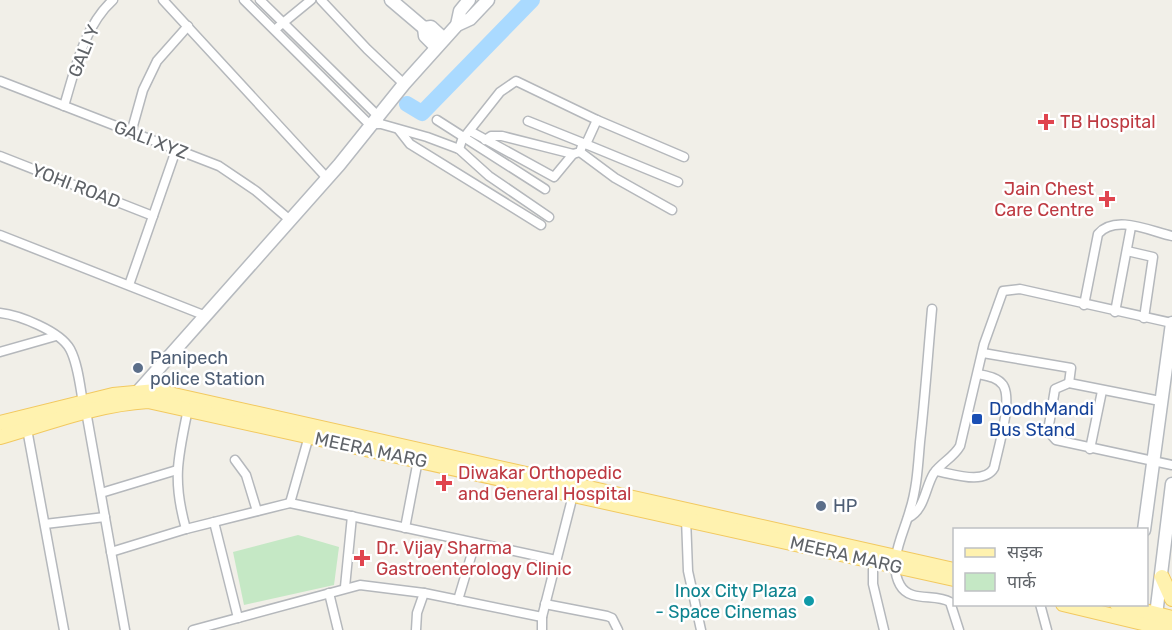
<svg xmlns="http://www.w3.org/2000/svg" width="1172" height="630" viewBox="0 0 1172 630" font-family="Rubik,'Noto Sans Devanagari',sans-serif">
<style>
.green{fill:#c5e8c5}
.lines{fill:none;stroke-linecap:round;stroke-linejoin:round}
.river{stroke:#aadaff;stroke-width:16}
.street-casing{stroke:#b5b8bc;stroke-width:11}
.secondary-casing{stroke:#b6babf;stroke-width:15}
.primary-casing{stroke:#f2c960;stroke-width:16}
.street{stroke:#fff;stroke-width:8}
.secondary{stroke:#fff;stroke-width:12}
.primary{stroke:#fff2af;stroke-width:14}
.health-dot{fill:#e0444e;stroke:#fff;stroke-width:2}
.service-dot{fill:#5c6f8a;stroke:#fff;stroke-width:2}
.transit-dot{fill:#1a4fb4;stroke:#fff;stroke-width:2}
.culture-dot{fill:#0f9aa8;stroke:#fff;stroke-width:2}
.labels{text-anchor:middle;dominant-baseline:central;stroke-width:5;stroke-linejoin:round;paint-order:stroke}
.street-label{font-size:18px;fill:#5f6368;stroke:#fff}
.health-label{font-size:18px;fill:#be3a42;stroke:#fff;text-anchor:start}
.service-label{font-size:18px;fill:#4e5e75;stroke:#fff;text-anchor:start}
.transit-label{font-size:18px;fill:#164399;stroke:#fff;text-anchor:start}
.culture-label{font-size:18px;fill:#0d838f;stroke:#fff;text-anchor:end}
</style>
<rect width="100%" height="100%" fill="#f1efe8"/>
<path class="green" d="M298,535L339,547L334,585L244,605L233,552Z"/>
<g class="lines">
<path class="river" d="M407,104L422,113L532,0"/>
<defs>
<g id="street">
<path d="M163,0L327,178"/>
<path d="M244,0L369,124H381L427,137L459,149L489,176L549,217"/>
<path d="M260,0L377,115L379,121"/>
<path d="M321,0L367,49L404,84"/>
<path d="M278,27L311,0"/>
<path d="M0,81L219,166L256,191L290,220"/>
<path d="M64,106C75,70 84,26 113,0"/>
<path d="M437,120L545,189"/>
<path d="M597,120L684,157"/>
<path d="M399,130L410,144L541,225"/>
<path d="M470,131L554,177L573,154L580,152L583,143L528,121"/>
<path d="M131,133L143,90L157,61L188,26"/>
<path d="M485,140L491,136H502L573,154"/>
<path d="M583,143L678,182"/>
<path d="M459,149L462,140L500,92L516,81L597,120L586,144"/>
<path d="M580,152L615,178L672,210"/>
<path d="M0,156L153,216"/>
<path d="M0,235L206,316"/>
<path d="M1127,251L1153,257L1144,318"/>
<path d="M129,285L176,150"/>
<path d="M1084,305L1098,234C1115,214 1150,231 1172,236"/>
<path d="M932,309C928,353 925,398 920,442C918,465 917,488 910,510C904,533 887,562 900,585C910,603 935,593 950,602L959,630"/>
<path d="M1115,312L1131,227"/>
<path d="M0,313C19,315 60,331 70,349C78,364 80,386 83,403"/>
<path d="M0,352L56,336"/>
<path d="M983,353L1071,368L1069,383"/>
<path d="M1160,401L1069,383L1055,389L1048,431L1056,440L1172,465"/>
<path d="M86,411L125,630"/>
<path d="M27,429L64,630"/>
<path d="M1090,449L1102,391"/>
<path d="M235,460L246,475L257,511"/>
<path d="M936,471C954,474 984,485 994,468C998,449 1013,400 1003,385C997,377 987,376 978,374"/>
<path d="M101,493L177,470"/>
<path d="M290,503L309,436"/>
<path d="M686,518L688,571L701,630"/>
<path d="M908,518C925,510 925,487 934,473C942,462 953,458 960,446L984,344L1003,291L1020,289L1172,323"/>
<path d="M214,522L238,618"/>
<path d="M45,524L105,517"/>
<path d="M405,528L418,460"/>
<path d="M186,529C172,480 178,457 188,409"/>
<path d="M111,552L186,529L290,503L556,560"/>
<path d="M873,557V584L884,630"/>
<path d="M345,587L352,516"/>
<path d="M329,593L338,630"/>
<path d="M458,600L475,543"/>
<path d="M545,604L607,616L612,618L618,630"/>
<path d="M1040,604L1047,630"/>
<path d="M193,630L360,585L424,593L542,617"/>
<path d="M416,630L417,613L424,593"/>
<path d="M542,630V617L574,491"/>
</g>
<g id="secondary">
<path d="M391,0L424,28"/>
<path d="M457,25L460,11L469,0"/>
<path d="M436,47L425,36L424,28L431,27L444,39"/>
<path d="M135,395L339,165L404,84L457,25L470,19L488,0"/>
<path d="M1144,530L1172,323"/>
<path d="M1155,623L1172,484"/>
</g>
<g id="primary">
<path d="M0,423L113,395L156,391L954,570"/>
<path d="M0,437C48,423 98,404 148,401L954,579"/>
<path d="M1162,577L1172,599"/>
<path d="M1063,604L1172,630"/>
<path d="M1117,604L1172,618"/>
</g>
</defs>
<use href="#street" class="street-casing"/>
<use href="#secondary" class="secondary-casing"/>
<use href="#primary" class="primary-casing"/>
<use href="#street" class="street"/>
<use href="#secondary" class="secondary"/>
<use href="#primary" class="primary"/>
</g>
<g class="health-dot">
<path d="M1043 113h6v6h6v6h-6v6h-6v-6h-6v-6h6z"/>
<path d="M1104 190h6v6h6v6h-6v6h-6v-6h-6v-6h6z"/>
<path d="M441 474h6v6h6v6h-6v6h-6v-6h-6v-6h6z"/>
<path d="M359 549h6v6h6v6h-6v6h-6v-6h-6v-6h6z"/>
</g>
<g class="service-dot">
<circle cx="138" cy="368" r="6"/>
<circle cx="821" cy="506" r="6"/>
</g>
<rect class="transit-dot" x="971" y="413" width="12" height="12" rx="3"/>
<circle class="culture-dot" cx="809" cy="601" r="6"/>
<g class="labels">
<g class="street-label">
<text transform="translate(84 51) rotate(-68)">GALI Y</text>
<text transform="translate(151 140) rotate(21)">GALI XYZ</text>
<text transform="translate(76 186) rotate(21)">YOHI ROAD</text>
<text transform="translate(371 450) rotate(12)">MEERA MARG</text>
<text transform="translate(846 555) rotate(13)">MEERA MARG</text>
</g>
<g class="health-label">
<text x="1060" y="122">TB Hospital</text>
<text x="1094" y="189" text-anchor="end">Jain Chest<tspan x="1094" dy="21">Care Centre</tspan></text>
<text x="458" y="473">Diwakar Orthopedic<tspan x="458" dy="21">and General Hospital</tspan></text>
<text x="376" y="548">Dr. Vijay Sharma<tspan x="376" dy="21">Gastroenterology Clinic</tspan></text>
</g>
<g class="service-label">
<text x="150" y="358">Panipech<tspan x="150" dy="21">police Station</tspan></text>
<text x="833" y="506">HP</text>
</g>
<g class="transit-label">
<text x="989" y="409">DoodhMandi<tspan x="989" dy="21">Bus Stand</tspan></text>
</g>
<g class="culture-label">
<text x="797" y="591">Inox City Plaza<tspan x="797" dy="21">- Space Cinemas</tspan></text>
</g>
</g>
<rect x="953" y="528" width="195" height="78" fill="#ffffff" stroke="#bfc1c3" stroke-width="1.5"/>
<rect x="965" y="548" width="30" height="9" fill="#fff2af" stroke="#bfc1c3" stroke-width="1.5"/>
<text x="1007" y="558" font-size="18" fill="#5f6368">सड़क</text>
<rect x="965" y="573" width="30" height="18" fill="#c5e8c5" stroke="#bfc1c3" stroke-width="1.5"/>
<text x="1007" y="588" font-size="18" fill="#5f6368">पार्क</text>
</svg>
